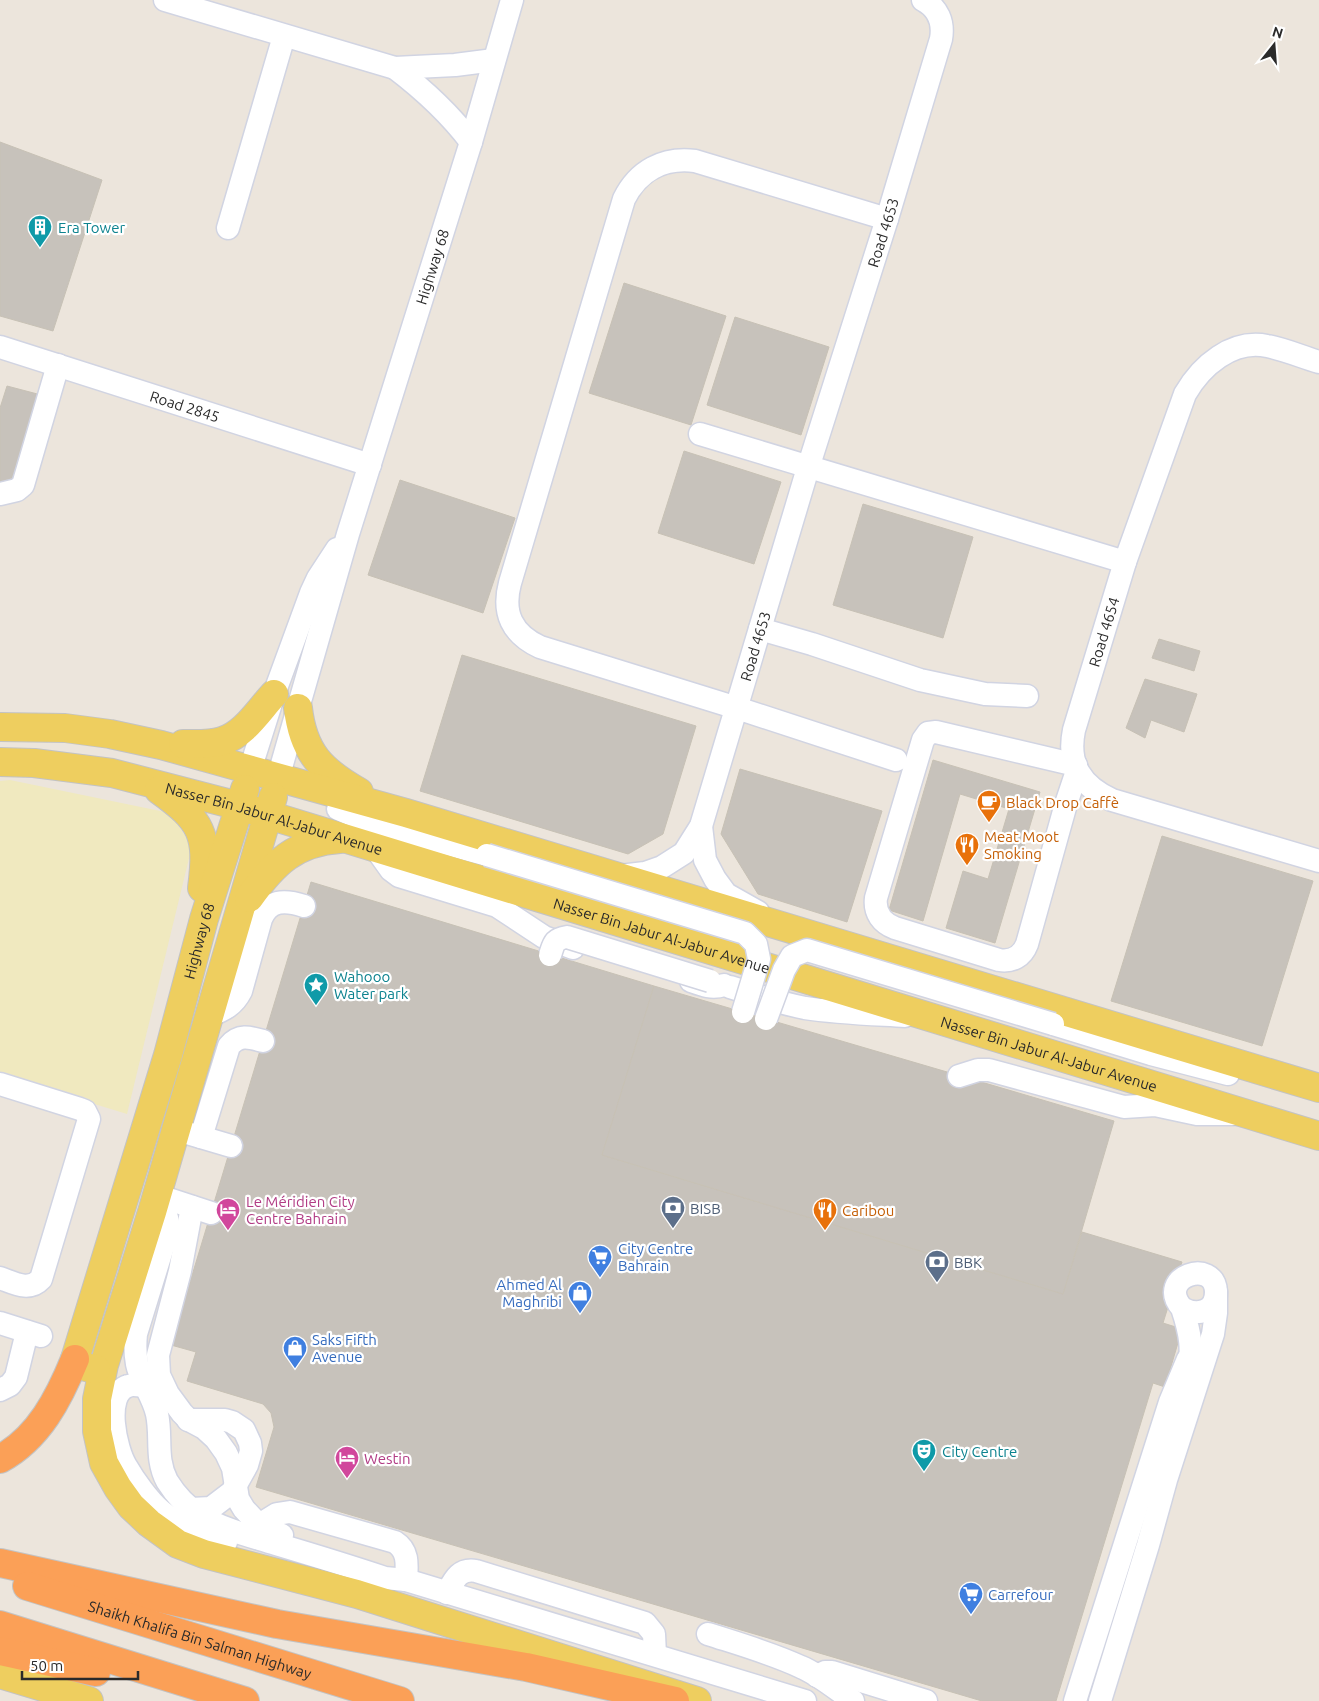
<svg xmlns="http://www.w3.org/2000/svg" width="1319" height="1701" viewBox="0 0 1319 1701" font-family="Ubuntu,sans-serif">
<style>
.sand{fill:#f0e9bf}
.building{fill:#c7c2bb;stroke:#c7c1b5}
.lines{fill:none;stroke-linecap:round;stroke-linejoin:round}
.minor-casing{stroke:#d1d4e2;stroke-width:25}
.major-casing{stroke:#c3c3c3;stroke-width:30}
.highway-casing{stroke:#c3c3c3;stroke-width:30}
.minor{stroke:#fff;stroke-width:22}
.major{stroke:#eece5f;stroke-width:28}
.highway{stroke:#fba057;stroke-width:28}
.minor-bridge-casing{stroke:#d1d4e2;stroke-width:25;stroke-linecap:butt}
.minor-bridge{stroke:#fff;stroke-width:22}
.labels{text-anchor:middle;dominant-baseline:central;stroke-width:4.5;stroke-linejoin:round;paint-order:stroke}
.culture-label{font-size:15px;fill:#0d838f;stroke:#fff;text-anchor:start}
.street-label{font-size:15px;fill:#2a2a2a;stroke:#fff}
.food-label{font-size:15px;fill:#c56008;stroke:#fff;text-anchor:start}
.hotel-label{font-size:15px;fill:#b23c85;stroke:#fff;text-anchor:start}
.service-label{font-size:15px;fill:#4e5e75;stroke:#fff;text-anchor:start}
.shop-label{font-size:15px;fill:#366cbe;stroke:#fff;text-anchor:start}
</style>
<rect width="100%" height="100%" fill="#ece5dc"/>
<path class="sand" d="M10,780L170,813L192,846L127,1114L0,1075V781Z"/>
<g class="building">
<path d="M0,142L102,180L53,331L0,316Z"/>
<path d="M624,283L726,316L691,425L589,393Z"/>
<path d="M735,317L829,347L801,435L707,405Z"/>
<path d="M7,386L45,396L18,479L0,483V408Z"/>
<path d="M684,451L781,482L754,564L658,533Z"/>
<path d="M400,480L515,518L483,613L368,575Z"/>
<path d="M863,504L973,537L943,638L833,605Z"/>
<path d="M1159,639L1200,651L1194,671L1152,658Z"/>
<path d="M462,655L696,726L663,834L628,854L420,791Z"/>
<path d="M1145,679L1197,694L1184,732L1151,720L1145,738L1126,728Z"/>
<path d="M933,760L1040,792L995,943L946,928L963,871L988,879L1009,809L960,794L923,921L889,910Z"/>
<path d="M740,769L882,811L847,922L758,894L721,834Z"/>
<path d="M1162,836L1313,881L1262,1046L1111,1001Z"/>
<path d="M311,882L654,986L602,1155L1063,1294L1082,1232L1182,1262L1163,1323L1182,1329L1165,1387L1153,1383L1056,1701H982L256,1487L274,1427L271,1413L263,1404L187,1381L196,1352L171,1345Z"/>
<path d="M654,986L1114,1121L1063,1294L602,1155Z"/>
</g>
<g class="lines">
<defs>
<g id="minor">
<path d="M165,0L395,68L455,65L494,60"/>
<path d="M395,68C424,90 449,113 471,142"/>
<path d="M887,219L695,161C663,157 638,171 624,199L510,583C502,613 512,634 540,647L737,708L896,760"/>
<path d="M228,228L284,36"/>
<path id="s1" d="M0,347L370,465"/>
<path d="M1319,362C1302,357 1284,349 1267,346C1232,339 1201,366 1185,394L1125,562L1074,730C1067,764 1081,786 1112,800L1319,861"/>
<path d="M700,434L1125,562"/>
<path d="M0,494L17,490L23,485L58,365"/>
<path d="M760,629L812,644L920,680L985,694L1027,696"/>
<path d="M1076,765L936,732L928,733L923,740L876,898C874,913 882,923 895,928L999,960C1012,962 1022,957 1027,944L1066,804L1077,771"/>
<path d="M250,770L274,694L311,593L318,578L337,549"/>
<path id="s2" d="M278,778L348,534L471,142L512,0"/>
<path d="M338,809L373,824L487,855"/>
<path d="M701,826L705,860L715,879L726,894L758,912"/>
<path d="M376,849L391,870L399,876L497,906L544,937L573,948"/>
<path id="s3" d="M620,876L645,873L662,867L684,853L701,826L808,468L887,219L941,39C944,22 938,8 923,0"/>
<path d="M691,981C702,985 712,989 724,985"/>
<path d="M730,987C755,995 780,1003 805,1008C838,1013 872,1014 905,1016"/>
<path d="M209,1016C224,1010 234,1005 241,991L261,919C269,899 286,900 304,906"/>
<path d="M1053,1024L1151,1054L1228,1074"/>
<path d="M959,1076L978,1070H989L1124,1107L1155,1105L1197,1114H1234"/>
<path d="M0,1084L80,1109L85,1111L89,1119L41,1279C29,1292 14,1283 0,1278"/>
<path d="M187,1133L231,1146"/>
<path d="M201,1137L229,1046C239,1034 249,1037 263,1041"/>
<path d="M156,1195L211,1213"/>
<path d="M192,1207L180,1271L158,1355L159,1375L168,1394L182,1413L189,1420L204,1428L216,1439L226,1453L233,1468L238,1499L244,1509L259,1525L282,1535"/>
<path d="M152,1212L167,1218L169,1227L136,1334C135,1344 135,1354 137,1364C140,1380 153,1396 157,1414C162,1437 155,1458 167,1481C175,1494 188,1508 201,1516C224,1530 251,1536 276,1544C313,1555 349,1566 385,1578L406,1580L805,1701"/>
<path d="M1182,1308C1196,1316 1216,1313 1216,1292C1215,1257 1155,1277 1182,1308C1191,1335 1193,1349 1188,1378"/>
<path d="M0,1323L41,1336"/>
<path d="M147,1386C141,1386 133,1384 128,1386C103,1394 116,1450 126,1466C134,1480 149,1501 161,1511C180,1527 203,1534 226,1542"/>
<path d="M0,1390L10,1385L16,1377L27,1332"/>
<path d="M188,1420H225L232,1422L244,1430L250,1443L251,1451L247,1465L232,1492L211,1508L191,1509"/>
<path d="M259,1525L277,1514L290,1512L395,1542C409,1551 407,1565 406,1580"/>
<path d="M447,1593C454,1580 459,1568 476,1571L645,1623L654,1634L655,1655"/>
<path d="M708,1634C739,1644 771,1653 801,1667C820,1675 836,1689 853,1701"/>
<path d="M817,1676L825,1672H832L926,1701"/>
<path d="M1075,1701L1170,1402L1188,1359"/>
<path d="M1100,1701L1148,1545L1166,1480L1213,1334L1216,1313V1292"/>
</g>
<g id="major">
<path d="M298,708C303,753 322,771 359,792"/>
<path d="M0,727L65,728L110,734L161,745L406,813L1319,1088"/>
<path d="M183,744C195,744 210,745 222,741C244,735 259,710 274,694"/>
<path id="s4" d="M0,762L34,763L112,773L239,806L1319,1136"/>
<path d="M159,790C202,821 209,834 202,888"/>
<path d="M273,797L152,1212L104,1365L97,1399V1431L104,1463L118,1488L131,1506L149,1523L178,1544L204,1554L357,1594L697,1701"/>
<path d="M249,898C274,863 295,842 340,839"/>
<path id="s5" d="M96,1369C86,1368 81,1366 75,1359L168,1055L204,919L245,789"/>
<path d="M0,1674L89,1701"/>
</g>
<g id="highway">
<path d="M0,1459C39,1438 59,1398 75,1359"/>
<path d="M0,1563L277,1624L526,1667L675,1701"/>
<path id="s6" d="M27,1586L400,1701"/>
<path d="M0,1625L245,1701"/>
<path d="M0,1651L96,1672"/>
</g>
</defs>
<use href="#minor" class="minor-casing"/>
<use href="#major" class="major-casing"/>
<use href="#highway" class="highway-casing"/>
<use href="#minor" class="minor"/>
<use href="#major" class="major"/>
<use href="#highway" class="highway"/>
<defs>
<g id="minor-bridge">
<path d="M487,855L745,933L756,944L759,959L743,1012"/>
<path d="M550,955C554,943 554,939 567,937L710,981"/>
<path d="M766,1019L784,970L792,956L807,950L1053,1024"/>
</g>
</defs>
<use href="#minor-bridge" class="minor-bridge-casing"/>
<use href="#minor-bridge" class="minor-bridge"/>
</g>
<defs>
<symbol id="building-pin" viewBox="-11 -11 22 30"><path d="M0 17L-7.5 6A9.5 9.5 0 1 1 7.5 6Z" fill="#0f9aa8" stroke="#fff"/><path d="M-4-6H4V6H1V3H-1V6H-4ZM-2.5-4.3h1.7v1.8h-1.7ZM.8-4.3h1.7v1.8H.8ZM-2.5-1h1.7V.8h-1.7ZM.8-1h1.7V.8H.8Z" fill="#fff"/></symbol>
<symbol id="cafe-pin" viewBox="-11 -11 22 30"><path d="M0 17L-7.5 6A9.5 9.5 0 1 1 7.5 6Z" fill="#e8710a" stroke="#fff"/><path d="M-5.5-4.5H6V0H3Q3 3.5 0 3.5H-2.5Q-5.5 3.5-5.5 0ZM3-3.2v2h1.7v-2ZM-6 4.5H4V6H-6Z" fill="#fff"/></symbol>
<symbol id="restaurant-pin" viewBox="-11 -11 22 30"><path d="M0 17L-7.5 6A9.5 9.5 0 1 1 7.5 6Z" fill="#e8710a" stroke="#fff"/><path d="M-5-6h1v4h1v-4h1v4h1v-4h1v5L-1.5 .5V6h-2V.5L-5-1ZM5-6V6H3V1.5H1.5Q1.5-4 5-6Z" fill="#fff"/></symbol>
<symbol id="sight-pin" viewBox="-11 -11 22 30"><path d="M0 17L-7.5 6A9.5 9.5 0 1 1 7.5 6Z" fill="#0f9aa8" stroke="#fff"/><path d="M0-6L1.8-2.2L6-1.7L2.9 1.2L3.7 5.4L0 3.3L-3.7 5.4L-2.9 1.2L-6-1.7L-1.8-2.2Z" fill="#fff"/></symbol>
<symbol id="bank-pin" viewBox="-11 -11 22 30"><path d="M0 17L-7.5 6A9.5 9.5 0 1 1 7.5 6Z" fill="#5c6f8a" stroke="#fff"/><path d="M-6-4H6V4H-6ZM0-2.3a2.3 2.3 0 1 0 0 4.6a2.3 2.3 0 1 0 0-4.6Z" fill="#fff"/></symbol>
<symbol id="hotel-pin" viewBox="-11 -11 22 30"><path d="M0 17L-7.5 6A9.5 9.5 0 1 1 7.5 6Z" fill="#d1479c" stroke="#fff"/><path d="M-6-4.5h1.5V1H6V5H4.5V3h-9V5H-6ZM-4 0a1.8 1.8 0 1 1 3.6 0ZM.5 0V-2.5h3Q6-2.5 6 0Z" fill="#fff"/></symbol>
<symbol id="supermarket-pin" viewBox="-11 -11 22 30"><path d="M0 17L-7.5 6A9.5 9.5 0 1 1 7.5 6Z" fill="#3f7fe0" stroke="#fff"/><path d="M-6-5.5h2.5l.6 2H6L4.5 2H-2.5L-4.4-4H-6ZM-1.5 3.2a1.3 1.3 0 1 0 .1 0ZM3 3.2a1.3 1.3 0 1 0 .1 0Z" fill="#fff"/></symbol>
<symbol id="shop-pin" viewBox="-11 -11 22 30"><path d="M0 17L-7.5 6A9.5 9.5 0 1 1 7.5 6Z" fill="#3f7fe0" stroke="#fff"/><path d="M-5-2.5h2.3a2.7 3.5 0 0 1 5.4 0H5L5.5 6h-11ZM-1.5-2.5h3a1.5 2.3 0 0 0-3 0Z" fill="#fff"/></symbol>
<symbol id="theatre-pin" viewBox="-11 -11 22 30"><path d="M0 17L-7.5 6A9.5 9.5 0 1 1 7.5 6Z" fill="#0f9aa8" stroke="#fff"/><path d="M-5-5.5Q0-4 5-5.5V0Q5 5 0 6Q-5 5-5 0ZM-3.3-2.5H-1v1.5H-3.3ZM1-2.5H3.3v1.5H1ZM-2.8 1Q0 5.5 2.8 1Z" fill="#fff"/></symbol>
</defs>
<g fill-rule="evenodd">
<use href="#building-pin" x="26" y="213" width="28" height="38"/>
<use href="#cafe-pin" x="975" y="788" width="28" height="38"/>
<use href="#restaurant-pin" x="953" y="831" width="28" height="38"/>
<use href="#sight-pin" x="302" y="971" width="28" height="38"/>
<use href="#bank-pin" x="659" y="1194" width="28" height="38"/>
<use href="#hotel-pin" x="214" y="1196" width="28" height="38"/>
<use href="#restaurant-pin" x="811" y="1196" width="28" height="38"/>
<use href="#supermarket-pin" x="586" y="1243" width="28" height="38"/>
<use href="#bank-pin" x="923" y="1248" width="28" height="38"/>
<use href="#shop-pin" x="566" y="1279" width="28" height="38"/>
<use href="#shop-pin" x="281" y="1334" width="28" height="38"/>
<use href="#theatre-pin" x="910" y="1437" width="28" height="38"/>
<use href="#hotel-pin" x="333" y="1444" width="28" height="38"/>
<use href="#supermarket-pin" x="957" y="1580" width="28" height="38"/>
</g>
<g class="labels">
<g class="culture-label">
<text x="58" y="227">Era Tower</text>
<text x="334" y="976">Wahooo<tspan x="334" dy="17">Water park</tspan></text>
<text x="942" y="1451">City Centre</text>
</g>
<g class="street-label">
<text stroke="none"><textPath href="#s3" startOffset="722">Road 4653</textPath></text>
<text stroke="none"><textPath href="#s2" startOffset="534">Highway 68</textPath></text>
<text stroke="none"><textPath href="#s1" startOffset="194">Road 2845</textPath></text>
<text transform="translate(1104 632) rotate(-73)">Road 4654</text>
<text stroke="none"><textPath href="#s3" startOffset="289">Road 4653</textPath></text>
<text stroke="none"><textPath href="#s4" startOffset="281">Nasser Bin Jabur Al-Jabur Avenue</textPath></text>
<text stroke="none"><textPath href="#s4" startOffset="686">Nasser Bin Jabur Al-Jabur Avenue</textPath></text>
<text stroke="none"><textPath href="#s5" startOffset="460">Highway 68</textPath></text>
<text stroke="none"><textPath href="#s4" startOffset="1091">Nasser Bin Jabur Al-Jabur Avenue</textPath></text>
<text stroke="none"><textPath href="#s6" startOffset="181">Shaikh Khalifa Bin Salman Highway</textPath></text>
</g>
<g class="food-label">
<text x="1006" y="802">Black Drop Caffè</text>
<text x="984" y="836">Meat Moot<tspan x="984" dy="17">Smoking</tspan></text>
<text x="842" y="1210">Caribou</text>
</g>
<g class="hotel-label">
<text x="246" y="1201">Le Méridien City<tspan x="246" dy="17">Centre Bahrain</tspan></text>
<text x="364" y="1458">Westin</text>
</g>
<g class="service-label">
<text x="690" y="1208">BISB</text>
<text x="954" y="1262">BBK</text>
</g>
<g class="shop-label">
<text x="618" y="1248">City Centre<tspan x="618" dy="17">Bahrain</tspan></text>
<text x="562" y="1284" text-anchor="end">Ahmed Al<tspan x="562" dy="17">Maghribi</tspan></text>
<text x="312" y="1339">Saks Fifth<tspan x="312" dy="17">Avenue</tspan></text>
<text x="988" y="1594">Carrefour</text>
</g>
</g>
<g transform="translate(1274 45) rotate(17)" stroke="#ffffff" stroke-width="4" paint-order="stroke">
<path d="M0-4L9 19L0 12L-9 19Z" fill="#2a2a2a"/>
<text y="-8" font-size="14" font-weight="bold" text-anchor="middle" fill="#2a2a2a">N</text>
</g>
<path d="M22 1671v8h116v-8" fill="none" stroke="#2a2a2a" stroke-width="2.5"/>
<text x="30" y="1671" font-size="15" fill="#2a2a2a" stroke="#ffffff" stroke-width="4" paint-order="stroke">50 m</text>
</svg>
